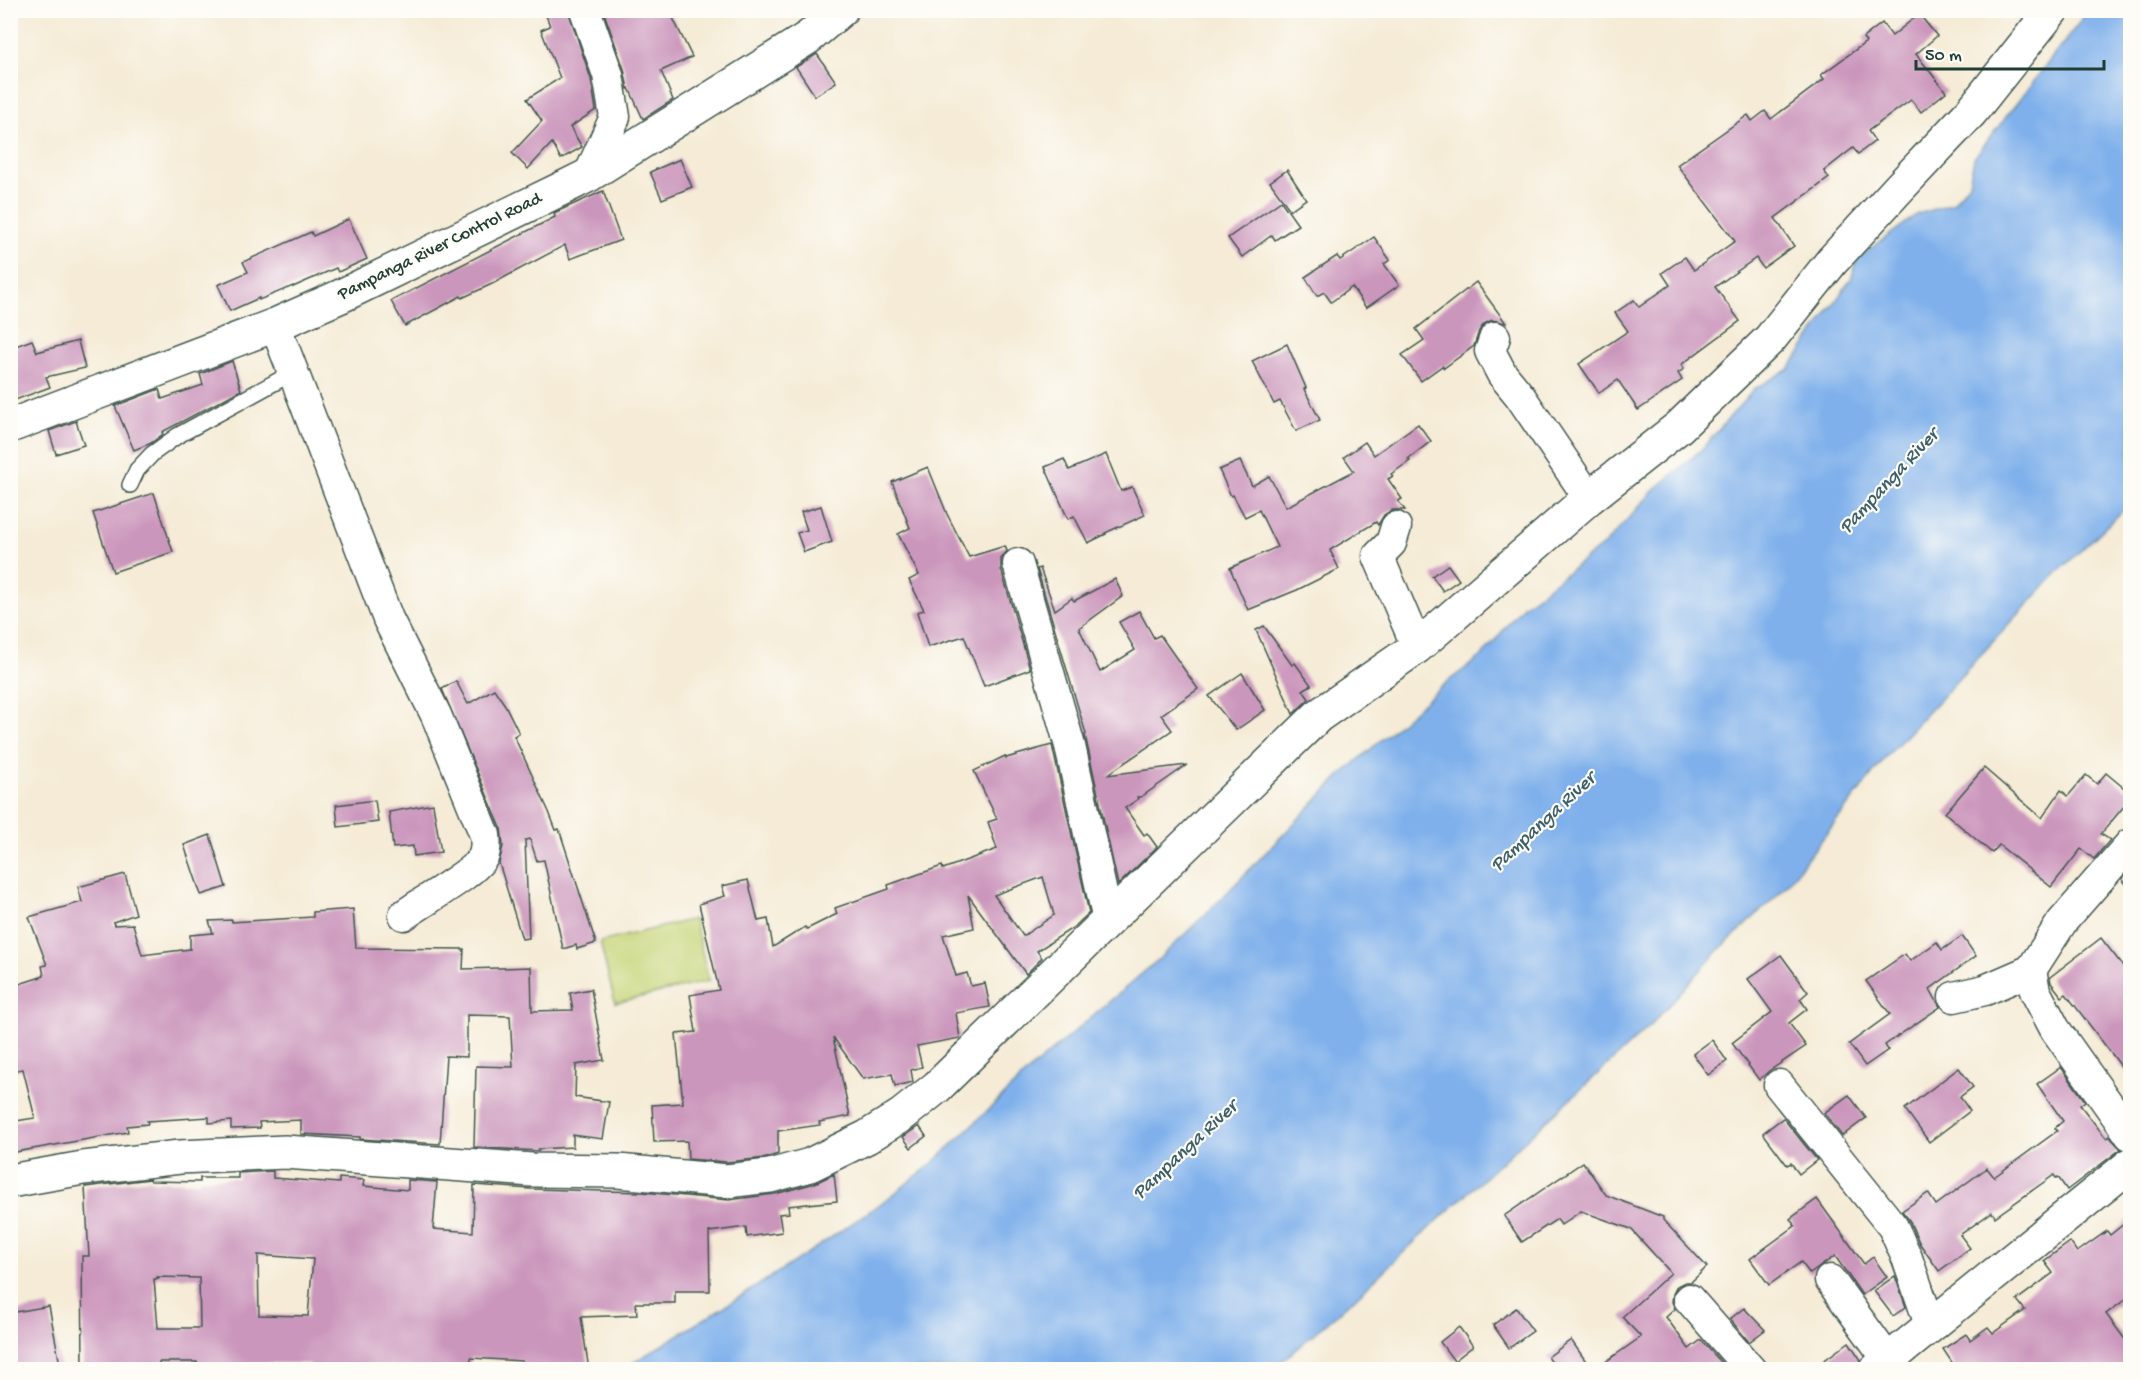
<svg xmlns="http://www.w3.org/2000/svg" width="2141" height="1380" viewBox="0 0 2141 1380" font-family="'Gochi Hand',sans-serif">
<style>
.green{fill:#c5d476;stroke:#728855;stroke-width:1.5}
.water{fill:#7fb0eb;stroke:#4f7690;stroke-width:1.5}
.building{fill:#cb96bc;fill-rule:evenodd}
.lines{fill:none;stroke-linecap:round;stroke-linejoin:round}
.lane-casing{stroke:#3f574c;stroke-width:18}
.street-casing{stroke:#3f574c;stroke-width:33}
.secondary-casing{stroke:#3f574c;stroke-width:36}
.lane{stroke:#fff;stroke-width:15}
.street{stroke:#fff;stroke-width:30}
.secondary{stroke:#fff;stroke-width:33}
.labels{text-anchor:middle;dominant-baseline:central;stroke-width:4.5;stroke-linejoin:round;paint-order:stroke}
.street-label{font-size:18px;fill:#1f3d34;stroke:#fdfcf7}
.water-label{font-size:20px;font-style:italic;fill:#3c606b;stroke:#fdfcf7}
</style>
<rect width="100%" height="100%" fill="#fdfcf7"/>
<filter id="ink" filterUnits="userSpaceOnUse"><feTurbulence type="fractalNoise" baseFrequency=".0167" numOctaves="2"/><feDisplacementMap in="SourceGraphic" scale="12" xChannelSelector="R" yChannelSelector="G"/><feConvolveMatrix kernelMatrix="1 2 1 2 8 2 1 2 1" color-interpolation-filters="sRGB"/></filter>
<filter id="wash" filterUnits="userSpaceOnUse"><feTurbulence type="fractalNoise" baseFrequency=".008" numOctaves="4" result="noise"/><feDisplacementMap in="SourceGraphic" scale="24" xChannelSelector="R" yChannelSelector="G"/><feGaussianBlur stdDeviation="1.35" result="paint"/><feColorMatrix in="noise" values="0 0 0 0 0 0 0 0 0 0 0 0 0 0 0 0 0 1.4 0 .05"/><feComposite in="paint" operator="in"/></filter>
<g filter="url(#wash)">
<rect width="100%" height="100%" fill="#f5ebd6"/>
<path class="green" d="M694,919L709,981L615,1003L600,942Z"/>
<path class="water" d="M2089,10L2130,11V504L2056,574L1885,758L1782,891L1720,949L1649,1027L1423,1234L1353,1300L1273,1369H623L751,1290L826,1241L886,1200L934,1162L1032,1068L1159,959L1216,904L1340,776L1447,682L1482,656L1523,606L1606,543L1653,491L1701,450L1754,389L1789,369L1851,279L1858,258L1918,214L1953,203L1969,183L1974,158Z"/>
<g id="blocks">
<g class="building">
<path d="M544,10H568L591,79L596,110L570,127L582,147L561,159L552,143L528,169L512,153L542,121L527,99L560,78L541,30L550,26Z"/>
<path d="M603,10H669L692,57L661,71L673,100L643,119L629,88L628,89L624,69Z"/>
<path d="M1919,14L1937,36L1916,54L1946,92L1921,112L1911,100L1868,131L1875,141L1858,154L1853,148L1824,171L1829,178L1775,218L1794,246L1763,268L1756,258L1715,287L1740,321L1681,365L1684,369L1678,373L1682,380L1638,410L1618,380L1599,393L1579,364L1628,331L1615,313L1634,300L1639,307L1670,285L1662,273L1685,257L1694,270L1735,241L1677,165L1748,115L1752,121L1765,111L1771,119L1824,79L1821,75L1866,42L1863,38L1882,23L1892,36Z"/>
<path d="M817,54L836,82L815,96L796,67Z"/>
<path d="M680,159L692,187L662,199L650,172Z"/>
<path d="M1287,170L1306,199L1290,210L1270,182Z"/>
<path d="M603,191L621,240L570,259L565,245L492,284L462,298L461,296L405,326L391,301L555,217L554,213Z"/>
<path d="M1281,201L1298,225L1275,240L1272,235L1242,257L1228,238Z"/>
<path d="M349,219L367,259L338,272L336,268L293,287V286L259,300V298L230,311L218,285L248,272L243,262L311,232L313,236Z"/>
<path d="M1374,237L1390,260L1384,264L1399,285L1366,308L1352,287L1331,302L1324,292L1317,296L1305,277L1337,256L1340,260Z"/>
<path d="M1476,282L1506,323L1492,320L1484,324L1479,331L1474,346L1444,368L1442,366L1421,381L1402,355L1424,340L1416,329Z"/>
<path d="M32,340L37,352L78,341L85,368L46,377L50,387L10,402V348Z"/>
<path d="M1287,344L1306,388L1304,389L1320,420L1296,431L1280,401L1274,404L1252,361Z"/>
<path d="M232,361L241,390L162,432L163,434L151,443L134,450L115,406L159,389L162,399L203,385L200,374Z"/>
<path d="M76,421L84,445L56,454L49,431Z"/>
<path d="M1418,424L1431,441L1408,459L1410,461L1391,474L1393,476L1388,479L1402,499L1398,501L1405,510H1392L1384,515L1378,525L1376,522L1330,550L1339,569L1297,590L1248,610L1230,568L1277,547L1259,510L1245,517L1233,495L1231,496L1219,470L1240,461L1252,486L1269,476L1286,507L1354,471L1344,457L1365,442L1374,455Z"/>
<path d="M1106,454L1121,491L1132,487L1145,515L1105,533L1106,534L1088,543L1074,516L1068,519L1045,467L1064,459L1069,470Z"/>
<path d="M928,467L947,514L969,557L1005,546L1007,551L1001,559V569L1030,669L984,686L964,636L928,647L917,612L924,610L909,580L919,575L898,534L910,528L892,482Z"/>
<path d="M154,493L173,552L113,572L93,513Z"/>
<path d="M821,506L832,542L804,552L797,533L807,530L801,512Z"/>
<path d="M1448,565L1459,580L1443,591L1432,576Z"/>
<path d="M1040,568L1055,610L1072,598L1074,601L1115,579L1123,596L1079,628L1100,672L1135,650L1119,622L1139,611L1154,638L1160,635L1198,689L1161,715L1172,730L1107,775L1187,765L1141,797H1137L1138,799L1125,808L1144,835L1147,833L1157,847L1118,885L1085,735L1086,734L1037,569Z"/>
<path d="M1264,626L1292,665L1295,663L1311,685L1303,690L1309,699L1293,714L1256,630Z"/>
<path d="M1242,673L1265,710L1236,730L1209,696Z"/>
<path d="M456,681L468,704L494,689L505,705L519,733L514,736L549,812L556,830L559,829L596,943L577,949L576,945L563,949L544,860L537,861L530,839L525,840L529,938L522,939L499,863L503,846L501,828L442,689Z"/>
<path d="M1052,745L1089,913L1074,927L1037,951L1042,958L1026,974L968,895L974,928L943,935L956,976L967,973L971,986L985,983L990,1007L956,1013L960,1038L917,1046L922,1067L911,1070L913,1082L895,1086L892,1074L863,1079L833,1037L850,1116L819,1122L820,1125L778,1131V1154L766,1158L727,1162L688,1159L687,1141L654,1142L652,1105L683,1103L676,1034L696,1032L690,995L719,990L699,904L725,896L722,886L748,880L758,921L768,919L773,947L805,927L807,929L837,914L835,908L889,889L888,885L942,866L943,869L997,849L988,822L997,819L974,771L1005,756L1006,758ZM1043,877L1054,915L1023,936L994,895Z"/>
<path d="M1984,768L2042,818L2061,790L2068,796L2086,775L2097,784L2106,773L2130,793V799L2101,834L2110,840L2094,859L2081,849L2051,887L1999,845L1992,853L1945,813Z"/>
<path d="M375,800L378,822L338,827L336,805Z"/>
<path d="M433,804L441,852L414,856L413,846L393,848L389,812Z"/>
<path d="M210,835L226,887L201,895L184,845Z"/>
<path d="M2130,870V889L2122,879Z"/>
<path d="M125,874L136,914L113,922L114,925L133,924L142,955L190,949V935L213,933L209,921L232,920V922L313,917V912L353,909L356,948L464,949L463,969L531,967L532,1011L573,1010L570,993L591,989L604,1060L576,1065L575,1097L609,1102L603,1139L573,1135V1147L538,1149V1151L474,1147L476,1066L513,1067L510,1016L467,1015V1057L446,1056L440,1144L360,1139V1137L301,1134V1120L259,1122L260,1128L231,1129V1121L209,1123V1117L147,1121L148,1124L127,1126L128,1132L10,1153V1122L35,1118L23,1069L10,1071V987L44,976L42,966L47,965L29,917L82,902L78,887Z"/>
<path d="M1962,936L1976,956L1930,989L1940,1007L1885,1045L1888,1050L1865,1066L1849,1044L1890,1014L1866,981L1905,954L1910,961L1937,942L1942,950Z"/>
<path d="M2101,938L2130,975V1078L2066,994L2062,997L2051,983L2050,977Z"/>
<path d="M1781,955L1808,992L1800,999L1807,1009L1789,1023L1806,1046L1769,1071L1759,1080L1732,1043L1772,1012L1748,979Z"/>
<path d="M1712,1040L1727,1061L1708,1075L1693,1054Z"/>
<path d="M2061,1067L2085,1101L2080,1105L2106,1138L2109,1136L2121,1149L2067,1190L2058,1177L2056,1178L2054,1175L1995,1217L1992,1212L1960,1235L1970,1248L1939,1271L1920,1244L1909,1220L1902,1211L1928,1193L1936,1205L1987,1168L1994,1177L2057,1131L2055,1128L2063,1121L2037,1084Z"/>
<path d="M1959,1068L1973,1087L1960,1097L1970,1111L1929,1142L1905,1109Z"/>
<path d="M1849,1095L1866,1118L1842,1136L1824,1113Z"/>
<path d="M1783,1118L1817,1160L1799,1174L1791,1163L1787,1165L1763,1133Z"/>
<path d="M919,1126L926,1136L911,1148L903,1137Z"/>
<path d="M1583,1162L1606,1195L1663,1217V1220L1707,1267L1691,1282H1685L1677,1286L1673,1294L1672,1302L1675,1309L1666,1317L1689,1349L1701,1340L1728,1370H1594L1641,1337L1622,1317L1671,1273L1631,1229L1581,1211L1561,1225L1557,1219L1522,1242L1504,1216Z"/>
<path d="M273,1171V1178L339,1183V1178L364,1180L363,1186L408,1190V1180L437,1182L433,1229L473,1232L474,1185L531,1189L642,1192L729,1200L775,1194L815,1183L834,1174L837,1201L788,1206L789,1213L779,1214L782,1232L747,1237L746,1227L709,1232L710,1291H675V1303H636L637,1315L581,1317L589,1370H522V1361L471,1358L470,1370H310V1364L251,1363V1370H197V1362H159V1370H83L82,1256H89L85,1187L150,1179L151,1181L200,1182V1178H238V1173ZM258,1255L313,1259L308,1316L259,1315ZM157,1277L199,1278L200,1328H158L154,1279H158Z"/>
<path d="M1817,1199L1864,1264L1873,1257L1887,1277L1862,1295L1835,1256L1810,1274L1801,1262L1769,1285L1750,1259L1795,1226L1790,1219Z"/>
<path d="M2130,1219V1296L2106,1314L2130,1346V1370H1957L1943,1349L1966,1334L1970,1340L1988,1327L1993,1333L2025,1310L2017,1300L2053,1273L2044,1261L2070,1242L2077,1252L2107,1231L2110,1235Z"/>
<path d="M1895,1276L1906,1307L1893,1316L1874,1291Z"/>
<path d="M49,1306L61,1370H10V1313Z"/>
<path d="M1516,1308L1533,1331L1509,1348L1493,1325Z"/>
<path d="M1744,1308L1765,1330L1749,1342L1730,1319Z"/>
<path d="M1459,1327L1473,1346L1454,1361L1440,1342Z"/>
<path d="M1571,1340L1592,1370H1557L1548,1357Z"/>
<path d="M1849,1342L1861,1360L1858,1370H1811Z"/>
</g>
</g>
</g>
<g filter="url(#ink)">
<use href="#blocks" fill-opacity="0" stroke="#3f574c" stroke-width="1.5"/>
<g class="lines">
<defs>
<path id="lane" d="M130,485L137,470L152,454L177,436L292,373"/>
<g id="street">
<path d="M585,10L608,75L615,117L589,175"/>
<path d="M275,325L388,619L436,715L485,835C486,842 486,848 484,855C478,871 420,903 404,915"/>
<path d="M1495,337L1490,351L1502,374L1520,396L1589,498"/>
<path d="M1396,527L1391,543L1378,556L1417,647"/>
<path d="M1018,564L1070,746L1108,921"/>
<path d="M2031,970L2035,991L2055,1029L2130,1135"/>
<path d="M1954,997L1985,990L2031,970L2062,922L2130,844"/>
<path d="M1779,1085L1893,1227L1907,1258L1930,1325"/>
<path d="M1830,1280L1888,1360"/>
<path d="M1689,1299L1751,1370"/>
</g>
<g id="secondary">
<path d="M10,426L275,325L341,296L561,189L589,175L809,37L841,10"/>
<path d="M10,1181L83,1168L180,1157L285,1152L532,1170L618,1171L727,1181L770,1176L810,1165L867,1137L902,1115L937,1087L1318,716L1417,647L1589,498L1679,427L1770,339L1832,261L1899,188L1971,112L2052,10"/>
<path d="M1876,1370L2130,1165"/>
</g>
</defs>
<use href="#lane" class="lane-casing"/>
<use href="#street" class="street-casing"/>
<use href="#secondary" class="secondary-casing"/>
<use href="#lane" class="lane"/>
<use href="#street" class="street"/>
<use href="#secondary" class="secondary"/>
</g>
</g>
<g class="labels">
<g class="street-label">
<text transform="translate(440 247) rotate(-26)">Pampanga River Control Road</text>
</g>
<g class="water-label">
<text transform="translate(1890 482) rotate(-47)">Pampanga River</text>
<text transform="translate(1544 823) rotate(-43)">Pampanga River</text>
<text transform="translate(1186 1151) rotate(-43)">Pampanga River</text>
</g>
</g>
<rect width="2141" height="1380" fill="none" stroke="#fdfcf7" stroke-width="36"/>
<path d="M1916 60v9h188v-9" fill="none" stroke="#1f3d34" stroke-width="3"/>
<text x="1925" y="60" font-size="18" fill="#1f3d34" stroke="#fdfcf7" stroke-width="4.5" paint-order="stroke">50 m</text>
</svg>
